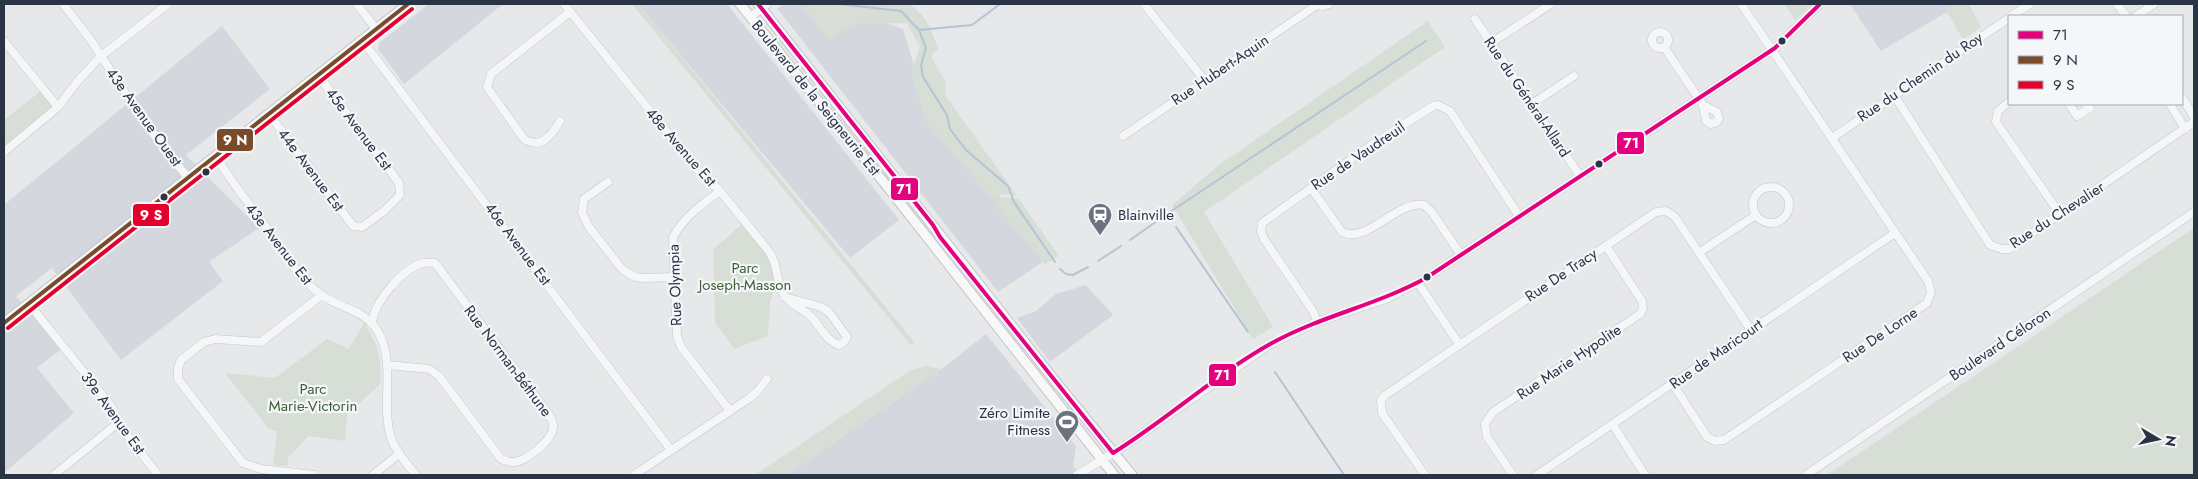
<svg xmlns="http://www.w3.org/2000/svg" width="2198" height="479" viewBox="0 0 2198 479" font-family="Jost,sans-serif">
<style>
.built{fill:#d4d7dd}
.green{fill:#d6ded6}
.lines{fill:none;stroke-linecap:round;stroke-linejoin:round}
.stream{stroke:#b4c4d5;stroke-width:2}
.minor-casing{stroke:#c4c6c8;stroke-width:9}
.major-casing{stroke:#c2c5c8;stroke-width:11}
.minor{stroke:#f5f6f7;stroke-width:8}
.major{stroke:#f8f8f8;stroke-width:9}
.bus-1-casing{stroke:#f4f6f9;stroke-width:8}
.bus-2-casing{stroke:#f4f6f9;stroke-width:8}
.bus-3-casing{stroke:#f4f6f9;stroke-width:8}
.bus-1{stroke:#e5007d;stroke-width:4}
.bus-2{stroke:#7a4b2a;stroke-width:4}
.bus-3{stroke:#e4002b;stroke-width:4}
.bus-dot{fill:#2b3445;stroke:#f4f6f9;stroke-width:2}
.labels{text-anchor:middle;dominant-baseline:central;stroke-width:4.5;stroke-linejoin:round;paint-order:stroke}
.street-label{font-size:15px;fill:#2b3445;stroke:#f4f6f9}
.poi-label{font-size:15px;fill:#2b3445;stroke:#f4f6f9;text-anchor:start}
.park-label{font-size:15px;fill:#3f6138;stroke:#f4f6f9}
.line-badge{stroke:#f4f6f9;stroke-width:2}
.badge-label{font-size:14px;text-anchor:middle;font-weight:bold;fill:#fff}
</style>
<rect width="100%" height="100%" fill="#e6e8ea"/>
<g class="built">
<path d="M429,4H503L404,84L378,49L379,43Z"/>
<path d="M638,4H727L899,220L850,258Z"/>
<path d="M786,4H819L861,14L903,29L924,98L1047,259L998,292L777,8Z"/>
<path d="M1850,4H1951L1947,12L1881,51Z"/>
<path d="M222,26L270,89L186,155L259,228L209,262L223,281L121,360L52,268L16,296L61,349L37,368L74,413L4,473V205Z"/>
<path d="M1086,285L1113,315L1050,362L1017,318L1036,311L1056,294Z"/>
<path d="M986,334L1076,446L1073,465L1079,475H786L942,369Z"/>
</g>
<g class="green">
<path d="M632,4H638L915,343L911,345Z"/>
<path d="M800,4H909C927,16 931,29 938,49L931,56L946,83L945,95L1017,196L1002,194L993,201L925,120L911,73L920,47L907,23L855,24L829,40Z"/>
<path d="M1785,4H1813L1795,20Z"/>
<path d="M1951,4H1969L1981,27L1963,39L1947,12Z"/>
<path d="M1428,21L1445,47L1204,212L1273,327L1253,339L1172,205L1219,165Z"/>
<path d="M41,91L53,105L4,146V120Z"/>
<path d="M1003,197L1019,199L1059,256L1045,264L994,204Z"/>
<path d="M743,223L766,251L777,280L770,302L768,336L734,349L715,322L713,250Z"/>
<path d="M2194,228V475H1827Z"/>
<path d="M364,323C379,346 382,358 380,384L347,415L345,441L309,436L288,458L287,466L273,465L277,431L269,429L225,373L275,378L327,339L349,349Z"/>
<path d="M926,366L942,369L786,475H755L911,370Z"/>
</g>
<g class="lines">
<g class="stream">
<path d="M839,4L901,11L919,30L926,48L921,65L923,77L947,115L950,129L966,150L1008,186L1014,202L1055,262"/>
<path d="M919,30L972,25L1000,4"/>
<path d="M1167,214L1426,41"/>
<path d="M1176,227L1248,332"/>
<path d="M1130,240L1167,214L1169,216"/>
<path d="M1098,261L1121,246"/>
<path d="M1060,269L1066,274L1073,275L1088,267"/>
<path d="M1275,372L1344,475"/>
</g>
<defs>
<g id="minor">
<path d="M63,4L90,39L145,123L188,178"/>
<path d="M357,4L376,29"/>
<path d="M564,4L697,169L720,191L768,250C779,265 775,279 783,293C787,302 799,307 807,313C819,322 824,340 839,345L844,342L847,337L829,312L821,307L785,297"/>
<path d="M1144,4L1205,81"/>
<path d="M1315,4L1323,6L1329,4"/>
<path d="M2117,4L2126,16"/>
<path d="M2011,16L2030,4"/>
<path d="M2136,16L2154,4"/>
<path d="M751,17L767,4"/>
<path d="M1475,19L1580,176"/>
<circle cx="1660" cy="40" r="8"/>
<path d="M362,40L671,450"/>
<path d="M4,41L58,107"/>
<path d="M1491,43L1551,4"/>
<path d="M1664,47L1703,105L1706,121L1711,124L1717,122L1719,118L1717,112L1703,105"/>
<path d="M1894,95L1990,245L2002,249H2009L2194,122"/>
<path d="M2182,97L2194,117"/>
<path d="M2009,102L1998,111L1996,122L2060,214"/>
<path d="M1532,104L1574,76"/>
<path d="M2069,104L2077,116L2090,108L2086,104"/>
<path d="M2170,104L2185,129"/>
<path d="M269,114L353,226L362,227L384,211L400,195L399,183L318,75"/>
<path d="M560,121C552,135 541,150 524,139L487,87L491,74L570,12"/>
<path d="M1123,136L1317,5"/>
<path d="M1832,138L2009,18"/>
<path d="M4,152L58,107L77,82L100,57L168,4"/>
<path d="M216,156C230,181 249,203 266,227C281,248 295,272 315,290C333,307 363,308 377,330C397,363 380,402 391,438C396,452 407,464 416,475"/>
<path d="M608,182L584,199L582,213L589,227L622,269L635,277L643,278L673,277"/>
<circle cx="1771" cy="205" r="18"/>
<path d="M1311,188L1342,232C1366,245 1399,199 1424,205L1431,211L1461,255"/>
<path d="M720,191C701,205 684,217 673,237L677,336L681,347L730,411"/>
<path d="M1700,252L1756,215"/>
<path d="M1418,283L1459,344"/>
<path d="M29,304L112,407L118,423L158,475"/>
<path d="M1317,322L1313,311L1264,239L1261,232L1262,223L1370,146L1433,106L1438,105L1450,111L1519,216"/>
<path d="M372,324C373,303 403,268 423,263C427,262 431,263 435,263L542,405C546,411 553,418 553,425C555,439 525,463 512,462C509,462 504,460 501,459L439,376L429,369L388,365"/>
<path d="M1673,384L1707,437L1715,441L1724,440L1927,303L1931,292L1928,281L1741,4"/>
<path d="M1613,425L1645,475"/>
<path d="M54,475L118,423"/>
<path d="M314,475L261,469L243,463L178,379V368L181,360L204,342L215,339L261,342L322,295"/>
<path d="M373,475L399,454"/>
<path d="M634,475L748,399L757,392L767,379"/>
<path d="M1077,475L1123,447L1269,345L1317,322L1386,299L1426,278L1775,48L1820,4"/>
<path d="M1425,475L1382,413L1381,400L1384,396L1656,212L1666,211L1675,217L1751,330"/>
<path d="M1513,475L1487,437L1485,424L1493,412L1640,314L1643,308L1642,301L1606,246"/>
<path d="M1537,475L1895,233"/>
<path d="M1806,475L2194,212"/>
</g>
<g id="major">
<path d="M740,4L886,185L1114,475"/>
<path d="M758,4L1056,382L1132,475"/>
<path d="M4,323L408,4"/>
</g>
</defs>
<use href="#minor" class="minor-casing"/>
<use href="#major" class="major-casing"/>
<use href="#minor" class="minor"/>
<use href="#major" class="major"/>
<defs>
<path id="bus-1" d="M758,4L933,225L940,237L1113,453C1168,419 1216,374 1272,343C1321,316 1377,305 1426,278L1775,48L1820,4"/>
<path id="bus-2" d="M4,323L408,4"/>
<path id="bus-3" d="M8,328L412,9"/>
</defs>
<use href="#bus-1" class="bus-1-casing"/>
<use href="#bus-2" class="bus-2-casing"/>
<use href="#bus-3" class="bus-3-casing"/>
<use href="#bus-1" class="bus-1"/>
<use href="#bus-2" class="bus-2"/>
<use href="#bus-3" class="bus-3"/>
</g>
<defs>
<symbol id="station-pin" viewBox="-11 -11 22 30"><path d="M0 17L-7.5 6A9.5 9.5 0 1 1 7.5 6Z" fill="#6c737f" stroke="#f4f6f9"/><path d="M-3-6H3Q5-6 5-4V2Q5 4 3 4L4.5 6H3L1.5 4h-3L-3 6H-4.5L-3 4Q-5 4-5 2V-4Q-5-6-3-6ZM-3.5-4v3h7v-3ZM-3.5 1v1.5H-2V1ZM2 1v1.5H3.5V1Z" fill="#fff"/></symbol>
<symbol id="stadium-pin" viewBox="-11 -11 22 30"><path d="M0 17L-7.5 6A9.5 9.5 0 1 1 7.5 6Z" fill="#6c737f" stroke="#f4f6f9"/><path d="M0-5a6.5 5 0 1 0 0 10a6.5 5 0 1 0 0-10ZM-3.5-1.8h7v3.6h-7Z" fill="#fff"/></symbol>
</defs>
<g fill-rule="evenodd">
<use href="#station-pin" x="1086" y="201" width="28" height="38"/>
<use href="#stadium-pin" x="1053" y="408" width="28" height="38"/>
</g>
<g class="bus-dot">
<circle cx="1782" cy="41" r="4.5"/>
<circle cx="1599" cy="164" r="4.5"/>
<circle cx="206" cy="172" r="4.5"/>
<circle cx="164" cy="197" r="4.5"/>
<circle cx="1427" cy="277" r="4.5"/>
</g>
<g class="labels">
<g class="street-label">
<text transform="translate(1220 70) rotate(-34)">Rue Hubert-Aquin</text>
<text transform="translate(1920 77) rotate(-34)">Rue du Chemin du Roy</text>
<text transform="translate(1527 97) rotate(56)">Rue du Général-Allard</text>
<text transform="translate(816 98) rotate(51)">Boulevard de la Seigneurie Est</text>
<text transform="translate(144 117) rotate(54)">43e Avenue Ouest</text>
<text transform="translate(359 129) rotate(53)">45e Avenue Est</text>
<text transform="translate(681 147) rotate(49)">48e Avenue Est</text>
<text transform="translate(1358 156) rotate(-34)">Rue de Vaudreuil</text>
<text transform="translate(311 170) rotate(53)">44e Avenue Est</text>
<text transform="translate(2057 215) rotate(-33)">Rue du Chevalier</text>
<text transform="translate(279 244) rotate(52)">43e Avenue Est</text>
<text transform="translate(518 244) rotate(53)">46e Avenue Est</text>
<text transform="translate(1561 275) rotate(-34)">Rue De Tracy</text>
<text transform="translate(675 285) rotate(-92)">Rue Olympia</text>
<text transform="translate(1880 335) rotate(-34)">Rue De Lorne</text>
<text transform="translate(2000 344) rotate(-34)">Boulevard Céloron</text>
<text transform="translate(1716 354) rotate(-35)">Rue de Maricourt</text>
<text transform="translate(508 361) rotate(53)">Rue Norman-Béthune</text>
<text transform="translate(1569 362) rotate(-34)">Rue Marie Hypolite</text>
<text transform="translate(113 413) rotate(54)">39e Avenue Est</text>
</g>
<g class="poi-label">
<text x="1118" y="215">Blainville</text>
<text x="1050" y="413" text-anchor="end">Zéro Limite<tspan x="1050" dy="17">Fitness</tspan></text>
</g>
<g class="park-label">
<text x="745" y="268">Parc<tspan x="745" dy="17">Joseph-Masson</tspan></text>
<text x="313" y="389">Parc<tspan x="313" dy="17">Marie-Victorin</tspan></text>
</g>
</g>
<g class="line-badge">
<rect x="216" y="128" width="38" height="24" rx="5" fill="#7a4b2a"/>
<rect x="1616" y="131" width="29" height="24" rx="5" fill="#e5007d"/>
<rect x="890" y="177" width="29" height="24" rx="5" fill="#e5007d"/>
<rect x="132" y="203" width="38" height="24" rx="5" fill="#e4002b"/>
<rect x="1208" y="363" width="29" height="24" rx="5" fill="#e5007d"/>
</g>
<g class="badge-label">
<text x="235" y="145">9 N</text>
<text x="1631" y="148">71</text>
<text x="904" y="194">71</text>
<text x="151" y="220">9 S</text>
<text x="1222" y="380">71</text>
</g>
<rect width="2198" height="479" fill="none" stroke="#2b3445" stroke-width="10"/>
<rect x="2008" y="15" width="175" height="90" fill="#f4f6f9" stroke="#a4a8b1"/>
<rect x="2018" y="31" width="25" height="8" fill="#e5007d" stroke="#a4a8b1"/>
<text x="2053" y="40" font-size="15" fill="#2b3445">71</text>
<rect x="2018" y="56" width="25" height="8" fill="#7a4b2a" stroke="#a4a8b1"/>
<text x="2053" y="65" font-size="15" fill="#2b3445">9 N</text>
<rect x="2018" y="81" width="25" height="8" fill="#e4002b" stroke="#a4a8b1"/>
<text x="2053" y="90" font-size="15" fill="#2b3445">9 S</text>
<g transform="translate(2158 439) rotate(99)" stroke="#f4f6f9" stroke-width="4" paint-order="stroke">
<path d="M0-4L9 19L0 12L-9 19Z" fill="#2b3445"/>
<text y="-8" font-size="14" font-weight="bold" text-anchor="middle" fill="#2b3445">N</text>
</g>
</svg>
